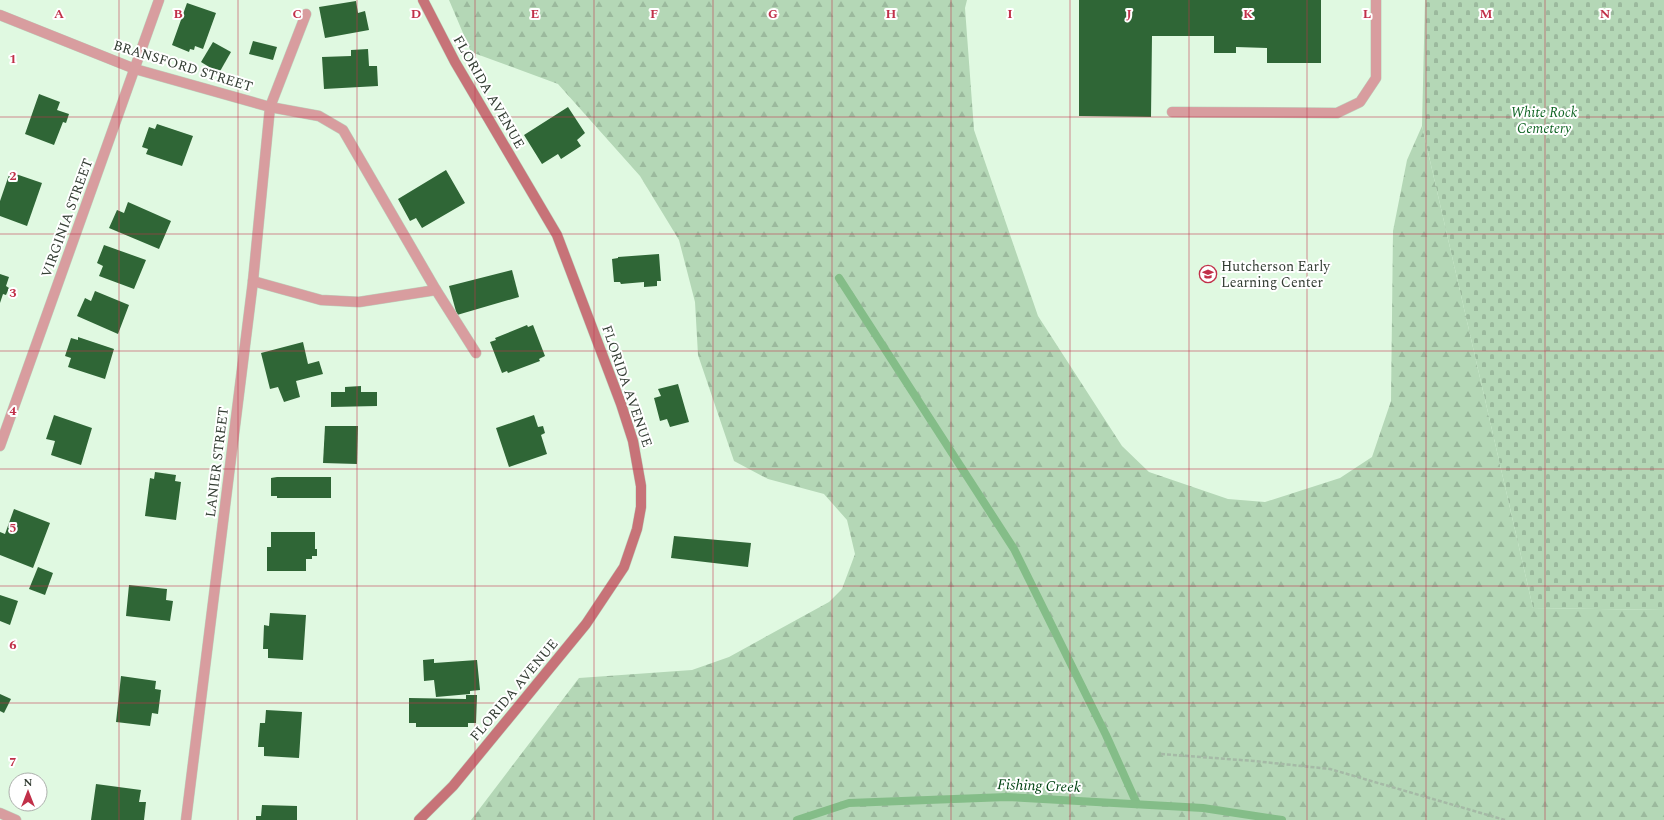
<svg xmlns="http://www.w3.org/2000/svg" width="1664" height="820" viewBox="0 0 1664 820" font-family="Spectral,serif">
<style>
.forest{fill:url(#forest-firs)}
.cemetery{fill:url(#cemetery-stones)}
.lines{fill:none;stroke-linecap:round;stroke-linejoin:round}
.stream{stroke:#84bd88;stroke-width:8}
.building{fill:#2f6636}
.service-casing{stroke:#bdd3be;stroke-width:11}
.minor-casing{stroke:#bdd3be;stroke-width:11}
.secondary-casing{stroke:#bdd3be;stroke-width:11}
.path{stroke:#a5b9a6;stroke-width:2.5;stroke-dasharray:4 2;stroke-linecap:butt}
.service{stroke:#d89d9f;stroke-width:10}
.minor{stroke:#d89d9f;stroke-width:10}
.secondary{stroke:#c77378;stroke-width:10}
.grid{fill:none;stroke:#c13049;stroke-width:1;stroke-opacity:0.55}
.labels{text-anchor:middle;dominant-baseline:central;stroke-width:4;stroke-linejoin:round;paint-order:stroke}
.street-label{font-size:14px;fill:#333d33;stroke:#fff}
.park-label{font-size:14px;font-style:italic;fill:#106524;stroke:#fff}
.poi-label{font-size:14px;fill:#333d33;stroke:#fff;text-anchor:start}
.water-label{font-size:15px;font-style:italic;fill:#004312;stroke:#fff}
.grid-label{font-size:13px;text-anchor:middle;font-weight:bold;fill:#c13049;stroke:#fff;stroke-width:4;stroke-linejoin:round;paint-order:stroke}
</style>
<defs>
<pattern id="forest-firs" width="22" height="20" patternUnits="userSpaceOnUse"><rect width="22" height="20" fill="#b4d7b6"/><path d="M5 1l3.5 6h-7zM16 11l3.5 6h-7z" fill="#9bb99d"/></pattern>
<pattern id="cemetery-stones" width="16" height="16" patternUnits="userSpaceOnUse"><rect width="16" height="16" fill="#b4d7b6"/><path d="M2 7V4a2 2 0 0 1 4 0v3zM10 15v-3a2 2 0 0 1 4 0v3z" fill="#9bb99d"/></pattern>
</defs>
<rect width="100%" height="100%" fill="#e0f9e1"/>
<path class="forest" d="M449,0H967L965,8L974,130L1038,316L1122,446L1149,472L1228,499L1265,502L1340,478L1372,457L1391,401L1393,231L1407,160L1422,126L1533,608L1664,610V820H471L579,678L692,670L729,657L829,602L842,589L855,554L847,520L824,494L768,479L734,461L698,355L695,302L679,240L640,176L558,84L471,52Z"/>
<path class="cemetery" d="M1425,0H1664V610L1533,608L1422,126Z"/>
<g class="lines">
<g class="stream">
<path d="M839,278L1014,549L1106,735L1137,804"/>
<path d="M797,820L849,803L1007,797L1203,808L1282,820"/>
</g>
</g>
<g class="building">
<path d="M1079,0H1321V63H1267V48L1236,47V53H1214V36H1152L1151,117L1079,116Z"/>
<path d="M356,1L358,13L365,11L369,30L325,38L319,7Z"/>
<path d="M187,3L216,13L203,49L195,46L194,50L190,49L189,52L172,45Z"/>
<path d="M253,41L277,47L273,60L249,54Z"/>
<path d="M213,42L231,52L219,73L201,62Z"/>
<path d="M368,49L369,66H377L378,86L324,89L322,57L351,56V50Z"/>
<path d="M39,94L60,102L57,110L69,114L66,123L63,122L54,145L25,134Z"/>
<path d="M568,107L585,133L577,140L581,146L561,159L558,154L542,164L524,135Z"/>
<path d="M157,124L193,136L182,166L146,154L148,149L142,147L149,127L155,129Z"/>
<path d="M446,170L465,203L422,228L416,218L410,221L398,199Z"/>
<path d="M10,172L42,183L27,226L0,216V201Z"/>
<path d="M128,202L171,221L159,249L109,228L117,210L124,213Z"/>
<path d="M104,245L146,260L134,289L99,276L103,266L97,263Z"/>
<path d="M659,254L661,281H657V286L644,287V282L621,284L620,282H614L612,259L618,258V257Z"/>
<path d="M512,270L519,297L457,315L449,286Z"/>
<path d="M0,274L9,277L6,286L9,288L6,295L3,294L0,303Z"/>
<path d="M95,291L129,305L118,334L77,316L85,298L91,301Z"/>
<path d="M527,325L528,327L533,325L545,356L539,359L540,361L508,373L507,371L502,373L490,342L496,340L495,338Z"/>
<path d="M78,337L114,349L105,379L68,367L71,358L65,356L71,338L78,340Z"/>
<path d="M303,342L308,364L319,361L323,374L296,381L300,397L284,402L278,387L270,389L261,353Z"/>
<path d="M678,384L689,422L670,427L667,419L660,421L654,398L661,396L658,389Z"/>
<path d="M361,386V392H377V406L331,407V392H345V387Z"/>
<path d="M54,415L92,428L81,465L51,455L55,441L46,439Z"/>
<path d="M534,415L538,427L543,426L545,433L541,435L547,454L509,467L496,428Z"/>
<path d="M325,426H358L357,464L323,463Z"/>
<path d="M155,472L176,475L175,481L181,482L176,520L145,516L150,478L154,479Z"/>
<path d="M277,477H331V498H277V496H271V478Z"/>
<path d="M14,509L50,523L33,568L0,555V532L5,534Z"/>
<path d="M271,532H315V549H317V556H312V559H306V571H267V547H271Z"/>
<path d="M674,536L751,543L748,567L671,558Z"/>
<path d="M38,567L53,573L45,595L29,589Z"/>
<path d="M129,585L167,589L166,600L173,601L170,621L126,616Z"/>
<path d="M0,595L18,601L10,625L0,621Z"/>
<path d="M270,613L306,615L303,660L268,658V649H263L264,625L269,626Z"/>
<path d="M434,659V663L477,660L480,690L470,691V694L436,697L434,680L424,681L423,660Z"/>
<path d="M121,676L156,681L155,689L161,690L158,714L152,713L150,726L116,722Z"/>
<path d="M0,694L11,699L4,713L0,711Z"/>
<path d="M466,695H477L476,723H468V727H416V723H409V698L466,699Z"/>
<path d="M266,710L302,712L299,758L264,756V747H258L260,723H265Z"/>
<path d="M96,784L141,790L139,802H146L144,820H91Z"/>
<path d="M262,805L297,806V820H256V816H261Z"/>
</g>
<g class="lines">
<defs>
<g id="service">
<path d="M306,14L270,107L319,116L343,130L436,290L476,353"/>
<path d="M1172,112L1337,113L1360,102L1376,78V0"/>
<path d="M253,281L321,300L359,302L436,290"/>
</g>
<g id="minor">
<path d="M0,15L135,69L270,107L253,281L186,820"/>
<path d="M0,446L159,0"/>
<path d="M0,813L16,820"/>
</g>
<path id="secondary" d="M419,820L453,786L586,624L624,567L637,529L641,507V486L633,441L621,404L557,235L455,62L423,0"/>
</defs>
<use href="#service" class="service-casing"/>
<use href="#minor" class="minor-casing"/>
<use href="#secondary" class="secondary-casing"/>
<path class="path" d="M1161,754L1254,761L1330,769L1505,820"/>
<use href="#service" class="service"/>
<use href="#minor" class="minor"/>
<use href="#secondary" class="secondary"/>
</g>
<path class="grid" d="M119,0V820M238,0V820M357,0V820M475,0V820M594,0V820M713,0V820M832,0V820M951,0V820M1070,0V820M1189,0V820M1307,0V820M1426,0V820M1545,0V820M0,117H1664M0,234H1664M0,351H1664M0,469H1664M0,586H1664M0,703H1664"/>
<defs>
<symbol id="school-ring" viewBox="-11 -11 22 22"><circle r="9.5" fill="#fff" stroke="#c13049" stroke-width="1.5"/><path d="M0-5L7-2L0 1L-7-2ZM-4 1L0 2.5L4 1V4Q0 6-4 4Z" fill="#c13049"/></symbol>
</defs>
<g fill-rule="evenodd">
<use href="#school-ring" x="1198" y="264" width="20" height="20"/>
</g>
<g class="labels">
<g class="street-label">
<text transform="translate(183 66) rotate(17)">BRANSFORD STREET</text>
<text transform="translate(489 92) rotate(60)">FLORIDA AVENUE</text>
<text transform="translate(67 218) rotate(-70)">VIRGINIA STREET</text>
<text transform="translate(627 386) rotate(71)">FLORIDA AVENUE</text>
<text transform="translate(217 462) rotate(-83)">LANIER STREET</text>
<text transform="translate(514 690) rotate(-50)">FLORIDA AVENUE</text>
</g>
<g class="park-label">
<text x="1544" y="112">White Rock<tspan x="1544" dy="16">Cemetery</tspan></text>
</g>
<g class="poi-label">
<text x="1221" y="266">Hutcherson Early<tspan x="1221" dy="16">Learning Center</tspan></text>
</g>
<g class="water-label">
<text transform="translate(1039 786) rotate(2)">Fishing Creek</text>
</g>
</g>
<g class="grid-label">
<text x="59" y="18">A</text>
<text x="178" y="18">B</text>
<text x="297" y="18">C</text>
<text x="416" y="18">D</text>
<text x="535" y="18">E</text>
<text x="654" y="18">F</text>
<text x="773" y="18">G</text>
<text x="891" y="18">H</text>
<text x="1010" y="18">I</text>
<text x="1129" y="18">J</text>
<text x="1248" y="18">K</text>
<text x="1367" y="18">L</text>
<text x="1486" y="18">M</text>
<text x="1605" y="18">N</text>
<text x="13" y="63">1</text>
<text x="13" y="180">2</text>
<text x="13" y="297">3</text>
<text x="13" y="415">4</text>
<text x="13" y="532">5</text>
<text x="13" y="649">6</text>
<text x="13" y="766">7</text>
</g>
<g transform="translate(28 792)"><circle r="19" fill="#ffffff" stroke="#adb1ad"/>
<path d="M0-3L7 15L0 10L-7 15Z" fill="#c13049"/>
<text y="-6" font-size="11" font-weight="bold" text-anchor="middle" fill="#333d33">N</text>
</g>
</svg>
